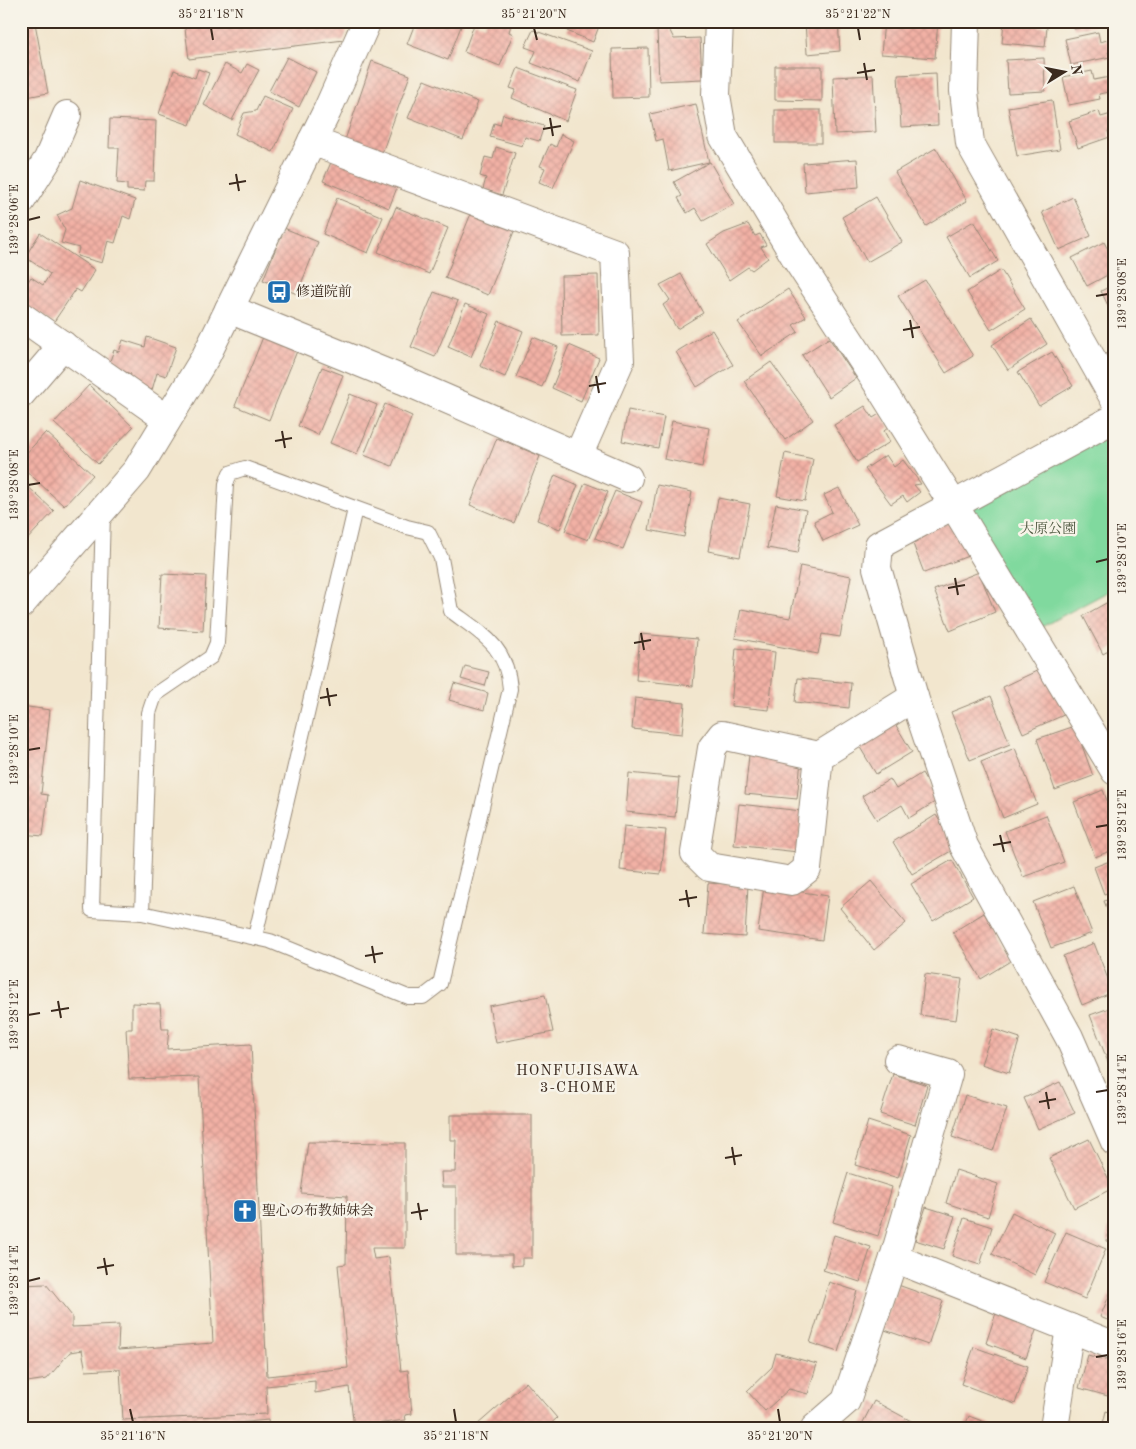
<svg xmlns="http://www.w3.org/2000/svg" width="1136" height="1449" viewBox="0 0 1136 1449" font-family="'Old Standard TT','Noto Serif JP',serif">
<style>
.green{fill:#80d99e;stroke:#5e825e}
.building{fill:url(#building-cross-hatch)}
.lines{fill:none;stroke-linecap:round;stroke-linejoin:round}
.service-casing{stroke:#968876;stroke-width:16}
.minor-casing{stroke:#968876;stroke-width:30}
.service{stroke:#fff;stroke-width:14}
.minor{stroke:#fff;stroke-width:28}
.ticks{fill:none;stroke:#3b2a1e;stroke-width:2}
.labels{text-anchor:middle;dominant-baseline:central;stroke-width:5;stroke-linejoin:round;paint-order:stroke}
.poi-label{font-size:14px;fill:#3b2a1e;stroke:#f7f3e8;text-anchor:start}
.park-label{font-size:14px;fill:#4c563e;stroke:#f7f3e8}
.neighbourhood-label{font-size:15px;letter-spacing:1px;fill:#3b2a1e;stroke:#f7f3e8}
.neatline{fill:none;stroke:#3b2a1e;stroke-width:2}
.ticks-label{font-size:12px;text-anchor:middle;fill:#3b2a1e}
</style>
<defs>
<pattern id="building-cross-hatch" width="8" height="8" patternUnits="userSpaceOnUse" patternTransform="scale(1.25)"><rect width="8" height="8" fill="#f2b1a5"/><path d="M0 0l8 8M0 8l8-8" fill="none" stroke="#d0988e"/></pattern>
</defs>
<rect width="100%" height="100%" fill="#f7f3e8"/>
<filter id="ink" filterUnits="userSpaceOnUse"><feTurbulence type="fractalNoise" baseFrequency=".02" numOctaves="2"/><feDisplacementMap in="SourceGraphic" scale="10" xChannelSelector="R" yChannelSelector="G"/><feConvolveMatrix kernelMatrix="1 2 1 2 8 2 1 2 1" color-interpolation-filters="sRGB"/></filter>
<filter id="wash" filterUnits="userSpaceOnUse"><feTurbulence type="fractalNoise" baseFrequency=".0096" numOctaves="4" result="noise"/><feDisplacementMap in="SourceGraphic" scale="20" xChannelSelector="R" yChannelSelector="G"/><feGaussianBlur stdDeviation="1.12" result="paint"/><feColorMatrix in="noise" values="0 0 0 0 0 0 0 0 0 0 0 0 0 0 0 0 0 1.4 0 .05"/><feComposite in="paint" operator="in"/></filter>
<g filter="url(#wash)">
<rect width="100%" height="100%" fill="#f2e6ce"/>
<path class="green" d="M1115,418V588L1032,632L953,504Z"/>
<g id="blocks">
<g class="building">
<path d="M184,21H350L344,40L189,59Z"/>
<path d="M416,21H463L448,60L407,44Z"/>
<path d="M486,21H512L509,32L513,34L500,66L464,52L475,22L484,26Z"/>
<path d="M571,21H601L593,42L567,31Z"/>
<path d="M805,21H838L840,51L807,54Z"/>
<path d="M884,21H938L935,58L881,54Z"/>
<path d="M1004,21H1039V26L1047,27L1045,47L1002,43Z"/>
<path d="M1072,21H1109V22L1074,29Z"/>
<path d="M35,23L48,93L21,98V25Z"/>
<path d="M669,29L674,39L700,38L702,79L659,81L657,30Z"/>
<path d="M533,30L592,51L580,82L531,63L536,51L525,47Z"/>
<path d="M1098,32L1100,42L1115,38V51L1108,52L1110,57L1071,65L1065,39Z"/>
<path d="M648,48L649,97L613,98L612,49Z"/>
<path d="M287,57L316,72L299,107L269,91Z"/>
<path d="M1044,58L1045,91L1008,93L1006,60Z"/>
<path d="M372,61L410,75L382,153L345,140Z"/>
<path d="M225,64L242,73L247,64L259,70L232,120L204,105Z"/>
<path d="M775,66H822V101L775,100Z"/>
<path d="M518,68L577,90L566,121L512,98L516,90L510,88Z"/>
<path d="M198,69L209,73L190,125L159,114L174,70L195,78Z"/>
<path d="M1092,71L1094,80L1115,76V91L1099,94L1100,99L1069,105L1063,77Z"/>
<path d="M936,73L938,125L901,127L898,75Z"/>
<path d="M873,75L876,132L835,134L833,77Z"/>
<path d="M424,80L478,102L463,140L408,118Z"/>
<path d="M263,96L293,109L273,152L235,134L244,113L256,111Z"/>
<path d="M1052,100L1060,149L1017,156L1008,107Z"/>
<path d="M696,104L709,162L669,171L663,139L656,141L650,114Z"/>
<rect x="775" y="110" width="46" height="33"/>
<path d="M1099,111L1101,117L1115,113V128L1108,131L1110,137L1078,148L1069,121Z"/>
<path d="M503,114L544,126L539,141L525,137L522,146L490,137L494,123L500,125Z"/>
<path d="M110,119L156,121L154,181H145L144,191L127,190V184L117,183L119,148H109Z"/>
<path d="M561,134L574,141L553,188L539,182L545,168L540,166L550,144L556,147Z"/>
<path d="M496,147L515,153L502,195L483,189L486,178L480,176L485,157L493,159Z"/>
<path d="M936,148L967,201L926,226L895,172Z"/>
<path d="M335,153L400,180L389,208L323,181Z"/>
<path d="M857,159L859,187L805,192L803,163Z"/>
<path d="M710,162L734,204L703,221L695,208L687,213L678,198L682,196L674,182Z"/>
<path d="M80,180L135,200L130,219L123,216L115,243L108,241L102,263L77,256L79,248L61,243L65,230L57,215L72,208Z"/>
<path d="M876,197L902,242L867,262L842,217Z"/>
<path d="M1073,197L1091,236L1059,250L1042,212Z"/>
<path d="M337,198L383,217L368,253L323,234Z"/>
<path d="M396,207L448,228L429,274L378,252Z"/>
<path d="M472,211L515,229L488,295L445,278Z"/>
<path d="M974,221L998,261L970,278L946,237Z"/>
<path d="M748,224L755,236L760,234L766,245L761,247L768,258L752,270L748,267L729,280L707,244L724,233Z"/>
<path d="M284,228L318,242L297,294L263,280Z"/>
<path d="M40,233L95,270L81,292L76,289L53,323L21,302V283L25,286L31,277L43,285L50,274L25,257Z"/>
<path d="M1104,242L1115,263V271L1087,286L1072,258Z"/>
<path d="M1001,270L1025,309L991,330L967,292Z"/>
<path d="M681,274L703,313L677,329L663,305L670,300L660,285Z"/>
<path d="M598,275L599,335L562,336L561,276Z"/>
<path d="M925,280L973,356L946,373L898,296Z"/>
<path d="M1115,284V316H1113L1101,291Z"/>
<path d="M788,289L806,317L793,325L798,332L762,356L738,322Z"/>
<path d="M434,292L458,301L435,357L411,347Z"/>
<path d="M465,304L489,314L471,357L448,347Z"/>
<path d="M1031,319L1047,344L1008,370L992,345Z"/>
<path d="M499,321L523,331L505,377L480,366Z"/>
<path d="M712,330L733,365L697,387L676,352Z"/>
<path d="M147,337L176,347L166,376L157,373L152,390L128,382L131,374L108,366L114,350L119,352L123,340L145,347Z"/>
<path d="M263,337L297,351L269,420L235,406Z"/>
<path d="M533,337L558,347L542,387L516,377Z"/>
<path d="M829,338L856,378L829,397L802,355Z"/>
<path d="M569,345L599,358L581,401L552,388Z"/>
<path d="M1052,352L1073,386L1039,406L1018,372Z"/>
<path d="M771,362L813,420L785,440L744,381Z"/>
<path d="M322,367L343,375L318,435L298,426Z"/>
<path d="M89,385L133,427L98,464L54,423Z"/>
<path d="M350,394L377,405L357,454L330,443Z"/>
<path d="M385,404L412,416L392,466L364,455Z"/>
<path d="M865,406L873,418L881,413L889,427L884,431L890,442L857,462L834,425Z"/>
<path d="M628,410L664,417L658,448L622,441Z"/>
<path d="M672,421L709,428L702,467L664,459Z"/>
<path d="M46,432L93,475L64,506L21,466V459Z"/>
<path d="M497,438L540,456L514,523L470,505Z"/>
<path d="M785,453L813,459L805,501L777,496Z"/>
<path d="M886,455L894,467L903,460L921,484L914,485L920,492L907,502L903,496L891,504L865,469Z"/>
<path d="M555,475L578,485L560,529L537,520Z"/>
<path d="M21,480L54,511L23,544L21,543Z"/>
<path d="M585,483L608,492L588,540L565,531Z"/>
<path d="M657,485L692,492L684,537L649,530Z"/>
<path d="M839,488L858,525L823,541L814,521L832,512L824,495Z"/>
<path d="M615,491L642,502L623,549L595,538Z"/>
<path d="M718,498L750,504L740,557L708,551Z"/>
<path d="M776,504L806,510L798,553L767,548Z"/>
<path d="M955,520L968,556L924,573L910,536Z"/>
<path d="M800,566L851,576L840,637L822,634L818,654L735,638L741,609L790,618Z"/>
<path d="M979,572L995,612L950,631L934,590Z"/>
<path d="M162,574L206,576L203,631L159,628Z"/>
<path d="M1115,598V647L1103,654L1083,616Z"/>
<path d="M640,634L697,639L693,686L636,680Z"/>
<path d="M736,648L775,652L769,710L731,706Z"/>
<path d="M465,666L489,672L485,686L461,679Z"/>
<path d="M1045,667L1066,714L1023,733L1003,687Z"/>
<path d="M798,678L851,683L849,708L795,702Z"/>
<path d="M454,683L488,693L484,710L449,700Z"/>
<path d="M991,696L1010,744L970,760L951,712Z"/>
<path d="M635,698L685,703L682,734L632,729Z"/>
<path d="M21,706L50,710L41,794L48,795L43,836L21,834Z"/>
<path d="M894,722L912,752L876,774L858,744Z"/>
<path d="M1075,726L1093,776L1055,790L1037,739Z"/>
<path d="M1015,748L1037,804L1003,818L981,762Z"/>
<path d="M749,755L801,761L797,799L745,794Z"/>
<path d="M629,773L679,778L675,817L626,812Z"/>
<path d="M922,773L938,800L909,818L902,805L877,820L862,796L890,779L896,789Z"/>
<path d="M1103,790L1115,821V849L1095,857L1074,802Z"/>
<path d="M739,804L802,811L798,852L734,845Z"/>
<path d="M936,815L956,848L912,874L893,842Z"/>
<path d="M1046,815L1064,862L1023,877L1005,831Z"/>
<path d="M624,826L666,830L661,874L620,870Z"/>
<path d="M1115,859V890L1104,894L1094,867Z"/>
<path d="M952,860L973,897L933,921L911,884Z"/>
<path d="M871,881L906,923L874,950L840,908Z"/>
<path d="M708,883L748,885L745,937L704,934Z"/>
<path d="M764,886L828,896L822,940L758,931Z"/>
<path d="M1074,886L1092,933L1051,948L1033,902Z"/>
<path d="M1115,897V929L1104,901Z"/>
<path d="M984,913L1012,960L981,979L953,932Z"/>
<path d="M1094,943L1113,992L1082,1005L1063,956Z"/>
<path d="M925,974L962,979L956,1020L920,1015Z"/>
<path d="M545,995L553,1032L496,1043L489,1006Z"/>
<path d="M132,1003L160,1004L162,1029H169L167,1049L251,1044L267,1376L348,1368L338,1265L346,1264L347,1196L301,1193L308,1142L405,1143V1248H372L374,1259L389,1257L401,1371L408,1370L412,1414L405,1415L406,1420L354,1427L349,1387L315,1393V1381L266,1386L267,1414L123,1420L120,1369L86,1371L82,1350L70,1352L47,1379L21,1383V1285L46,1284L72,1316V1327L119,1325L118,1350L213,1343L199,1077L129,1079L126,1029H132Z"/>
<path d="M1115,1006V1068L1111,1070L1090,1015Z"/>
<path d="M993,1029L1020,1038L1009,1073L981,1064Z"/>
<path d="M893,1074L927,1085L915,1125L880,1114Z"/>
<path d="M1060,1082L1075,1113L1038,1129L1024,1098Z"/>
<path d="M965,1095L1007,1108L993,1151L952,1137Z"/>
<path d="M450,1115H532V1258H522V1265L512,1266V1255H456V1187H442L441,1172H455L456,1140H450Z"/>
<path d="M868,1121L911,1135L898,1178L855,1165Z"/>
<path d="M1089,1139L1113,1188L1074,1208L1049,1158Z"/>
<path d="M956,1170L998,1184L988,1217L946,1203Z"/>
<path d="M848,1173L892,1187L878,1236L833,1222Z"/>
<path d="M1114,1201H1115V1243L1106,1241Z"/>
<path d="M926,1207L955,1216L944,1249L915,1240Z"/>
<path d="M1012,1212L1055,1233L1035,1275L992,1254Z"/>
<path d="M964,1218L992,1227L980,1265L952,1256Z"/>
<path d="M1066,1232L1106,1249L1085,1299L1044,1282Z"/>
<path d="M834,1235L871,1247L860,1282L823,1270Z"/>
<path d="M829,1282L857,1291L838,1352L810,1343Z"/>
<path d="M1115,1282V1323L1100,1317Z"/>
<path d="M898,1285L943,1301L928,1345L882,1329Z"/>
<path d="M996,1313L1037,1328L1026,1358L986,1343Z"/>
<path d="M974,1347L1028,1366L1015,1404L961,1384Z"/>
<path d="M776,1353L817,1364L808,1394L789,1389L765,1411L747,1391L772,1367Z"/>
<path d="M1088,1355L1115,1363V1398L1079,1388Z"/>
<path d="M526,1382L557,1418L546,1428H480L477,1425Z"/>
<path d="M874,1401L924,1428H860Z"/>
<path d="M1106,1411L1115,1414V1428H1102Z"/>
<path d="M969,1416L1000,1428H964Z"/>
<path d="M268,1420L269,1428H218L217,1425Z"/>
</g>
</g>
</g>
<g filter="url(#ink)">
<use href="#blocks" fill-opacity="0" stroke="#968876" stroke-width="1"/>
<g class="lines">
<defs>
<g id="service">
<path d="M245,468L407,527L428,532L441,558L451,611C482,634 507,646 510,689L440,984L423,997H408L270,941L142,913L149,713L155,695L211,657L217,643L226,484L230,473Z"/>
<path d="M103,513L92,910L142,913"/>
<path d="M255,937L355,509"/>
</g>
<g id="minor">
<path d="M719,21L716,95L723,136L797,260L878,384L953,504L1115,771"/>
<path d="M966,21L964,91L970,143L1115,400"/>
<path d="M312,141L615,253L620,361L578,456"/>
<path d="M21,201L48,159L67,115"/>
<path d="M229,309L403,380L628,478"/>
<path d="M21,316L167,419"/>
<path d="M21,394L63,345"/>
<path d="M1115,418L879,545L877,568L914,697L964,846L1069,1037L1115,1142"/>
<path d="M21,604L137,470L206,356L327,111L367,21"/>
<path d="M819,756L807,869L792,881L709,867L695,853L712,748L722,735L819,756L914,697"/>
<path d="M894,1258L1115,1346"/>
<path d="M815,1428L846,1401L894,1258L948,1074L898,1060"/>
<path d="M1054,1428L1070,1328"/>
</g>
</defs>
<use href="#service" class="service-casing"/>
<use href="#minor" class="minor-casing"/>
<use href="#service" class="service"/>
<use href="#minor" class="minor"/>
</g>
</g>
<path class="ticks" d="M211,28L213,40M534,28L537,40M858,28L860,40M864,63L867,80M857,73L875,70M550,118L553,136M543,129L561,126M236,174L239,191M229,184L246,181M28,220L40,217M1096,296L1108,294M910,320L913,338M903,330L920,327M596,376L599,393M589,386L606,383M282,431L285,448M275,441L292,438M28,485L40,483M1096,562L1108,559M955,578L958,595M948,588L965,585M641,633L644,650M634,643L651,640M327,688L330,706M320,698L337,695M28,750L40,748M1096,827L1108,825M1000,835L1004,852M993,845L1011,842M686,890L689,907M679,900L697,897M372,946L375,963M365,956L383,953M58,1001L61,1018M51,1011L69,1008M28,1015L40,1013M1046,1092L1049,1109M1096,1092L1108,1090M1039,1102L1056,1099M732,1147L735,1165M725,1158L742,1155M418,1203L421,1220M411,1213L428,1210M104,1258L107,1275M97,1268L114,1265M28,1281L40,1278M1096,1357L1108,1355M130,1409L133,1422M454,1409L456,1422M778,1409L780,1422"/>
<defs>
<symbol id="bus-square" viewBox="-11 -11 22 22"><rect x="-9" y="-9" width="18" height="18" rx="4" fill="#1f6fb2" stroke="#f7f3e8"/><path d="M-5-6H5V4H4V6H2V4H-2V6H-4V4H-5ZM-3.5-4V0h7V-4ZM-3.5 1.2v1.5H-2V1.2ZM2 1.2v1.5H3.5V1.2Z" fill="#fff"/></symbol>
<symbol id="church-square" viewBox="-11 -11 22 22"><rect x="-9" y="-9" width="18" height="18" rx="4" fill="#1f6fb2" stroke="#f7f3e8"/><path d="M-1.2-6h2.4v3.5h3.3v2.4h-3.3V6h-2.4V-.1h-3.3v-2.4h3.3Z" fill="#fff"/></symbol>
</defs>
<g fill-rule="evenodd">
<use href="#bus-square" x="265" y="278" width="28" height="28"/>
<use href="#church-square" x="231" y="1197" width="28" height="28"/>
</g>
<g class="labels">
<g class="poi-label">
<text x="296" y="292">修道院前</text>
<text x="262" y="1211">聖心の布教姉妹会</text>
</g>
<g class="park-label">
<text x="1048" y="529">大原公園</text>
</g>
<g class="neighbourhood-label">
<text x="578" y="1071">HONFUJISAWA<tspan x="578" dy="17">3-CHOME</tspan></text>
</g>
</g>
<rect width="1136" height="1449" fill="none" stroke="#f7f3e8" stroke-width="55"/>
<g transform="translate(1064 72) rotate(80)" stroke="#f7f3e8" stroke-width="4" paint-order="stroke">
<path d="M0-4L9 19L0 12L-9 19Z" fill="#3b2a1e"/>
<text y="-8" font-size="14" font-weight="bold" text-anchor="middle" fill="#3b2a1e">N</text>
</g>
<rect x="28" y="28" width="1080" height="1394" class="neatline"/>
<g class="ticks-label">
<text x="211" y="18">35°21'18"N</text>
<text x="534" y="18">35°21'20"N</text>
<text x="858" y="18">35°21'22"N</text>
<text transform="translate(14 220) rotate(-90)" y="4">139°28'06"E</text>
<text transform="translate(1122 294) rotate(-90)" y="4">139°28'08"E</text>
<text transform="translate(14 485) rotate(-90)" y="4">139°28'08"E</text>
<text transform="translate(1122 559) rotate(-90)" y="4">139°28'10"E</text>
<text transform="translate(14 750) rotate(-90)" y="4">139°28'10"E</text>
<text transform="translate(1122 825) rotate(-90)" y="4">139°28'12"E</text>
<text transform="translate(14 1015) rotate(-90)" y="4">139°28'12"E</text>
<text transform="translate(1122 1090) rotate(-90)" y="4">139°28'14"E</text>
<text transform="translate(14 1281) rotate(-90)" y="4">139°28'14"E</text>
<text transform="translate(1122 1355) rotate(-90)" y="4">139°28'16"E</text>
<text x="133" y="1440">35°21'16"N</text>
<text x="456" y="1440">35°21'18"N</text>
<text x="780" y="1440">35°21'20"N</text>
</g>
</svg>
